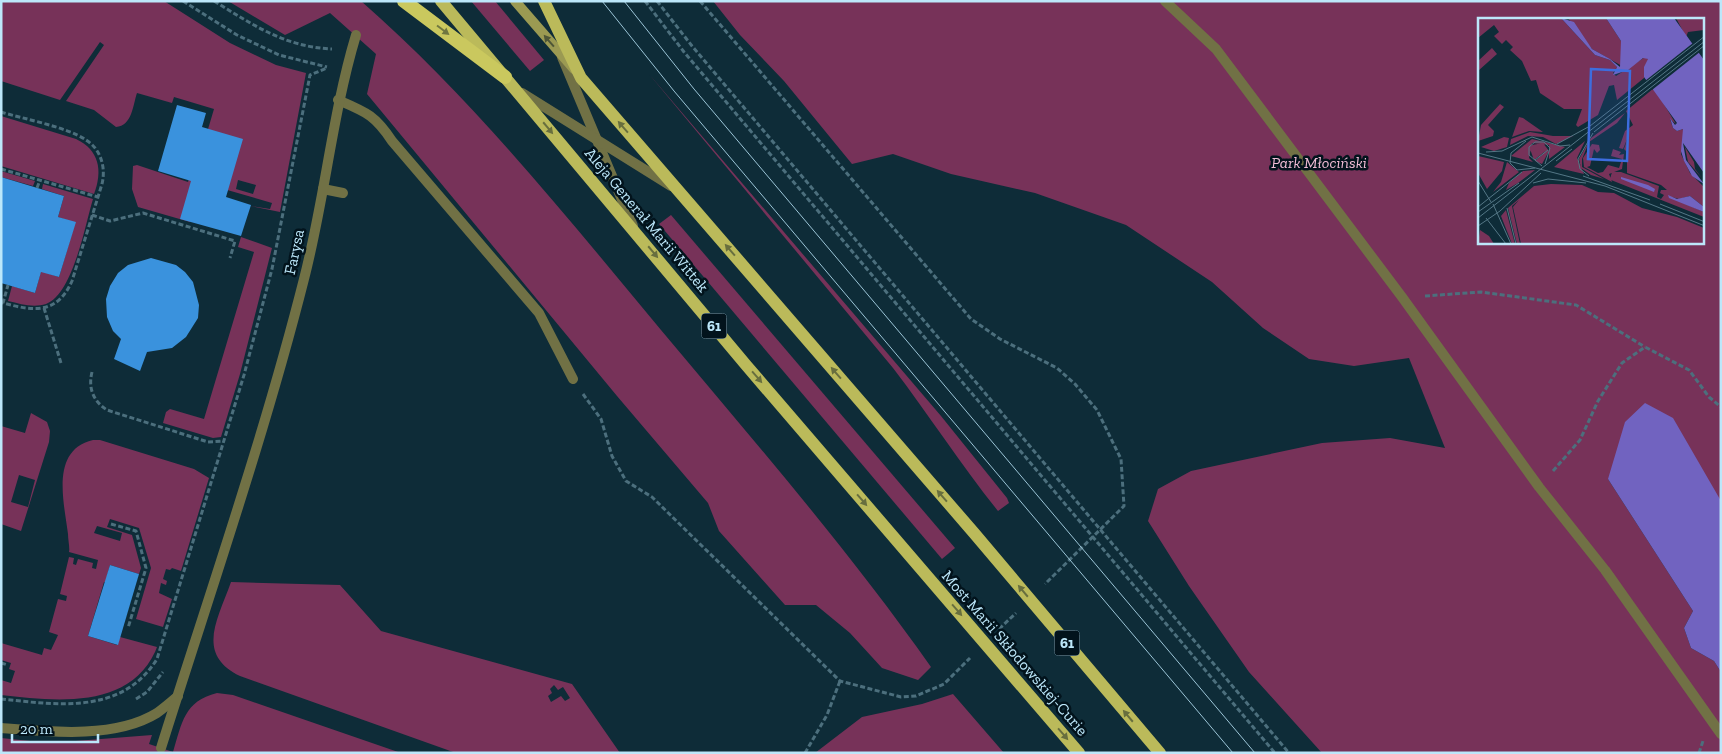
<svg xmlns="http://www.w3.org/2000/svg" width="1722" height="754" viewBox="0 0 1722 754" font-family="'Zilla Slab',serif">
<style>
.green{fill:#773259;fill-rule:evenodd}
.water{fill:#7163c0}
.building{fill:#3a92dd}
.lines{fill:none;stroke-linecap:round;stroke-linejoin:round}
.path{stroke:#4c6f7d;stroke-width:3;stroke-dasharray:5 2.5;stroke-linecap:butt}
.service{stroke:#717145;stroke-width:10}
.secondary{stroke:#9b9a52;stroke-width:10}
.primary{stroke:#bbba5a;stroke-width:12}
.trunk{stroke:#cac85e;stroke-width:14}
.tram{stroke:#9cc5d7;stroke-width:1}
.oneway{fill:#707740}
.oneway2{fill:#4e5637}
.oneway3{fill:#686f3e}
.labels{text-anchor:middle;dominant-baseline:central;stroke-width:5;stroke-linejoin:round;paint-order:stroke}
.shield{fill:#02131c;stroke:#84a7b7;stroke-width:1}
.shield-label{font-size:15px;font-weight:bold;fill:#bce7fa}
.park-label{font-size:16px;font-style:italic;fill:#f1bdd6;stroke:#02131c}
.street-label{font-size:16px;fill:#bce7fa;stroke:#02131c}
.inset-road{fill:none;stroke:#547786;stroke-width:1}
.view{fill:#3d6ddf;fill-opacity:0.15;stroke:#3d6ddf;stroke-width:2.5}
.inset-edge{fill:none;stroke:#bce7fa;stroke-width:2.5}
</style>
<rect width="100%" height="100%" fill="#0e2c38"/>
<g class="green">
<path d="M1,1H164L230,43L276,65L306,73L280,212L250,206L270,209L272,203L203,183L190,222L138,207L132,189L133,166L137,165L188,182L199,145L203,146L214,109L174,97L172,103L137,93C133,105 132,126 116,127L94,110L66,101L104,45L100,42L60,100L1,81ZM238,180L256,185L253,194L236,189Z"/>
<path d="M228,1H361C473,99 566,216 661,330C753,440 848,549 931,667L918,680L882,668L850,633L816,605H785L719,531L708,503L617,396L367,94L376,54L330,13L285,35Z"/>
<path d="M471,1H495L544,60L530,71Z"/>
<path d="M713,1H1721V501L1608,479L1693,611L1684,628L1691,648L1714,661L1721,672V753H1322L1249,672L1189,586L1148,521L1158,489L1191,471L1322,443L1390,438L1445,448L1409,358L1354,366L1309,359L1263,328L1212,282L1126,225L1035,193L951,174L893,154L852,164L784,81L740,35ZM1480,19H1703V242H1480Z"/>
<path d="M649,74L941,416L1007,498L1009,503L998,511C961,465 929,415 893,368Z"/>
<path d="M1,116L76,139C99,150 103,170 94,194L1,166Z"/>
<path d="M1,171L35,181L33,186L1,177Z"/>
<path d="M43,184L93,199C85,225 73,294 46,304C33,308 21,304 8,301L12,286L35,293L41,271L59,277L75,223L58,217L64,196L42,189Z"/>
<path d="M671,215L955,548L942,559L659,224Z"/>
<path d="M241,237L272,248L240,374L221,437L213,438L163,423L166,412L170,409L204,419L254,252L238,247Z"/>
<path d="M31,413L47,422L50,431L49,442L21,531L1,524V426L25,433ZM19,475L35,480L28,507L11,502Z"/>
<path d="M93,440H100L194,469L209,478L181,571L172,568L170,570L166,569L163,579L167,581L166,585L161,583L159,593L172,599L163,627L136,619L151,568L139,528L110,519L107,527L132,535L141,568L139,574L110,565L107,576L134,591L104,582L88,636L117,645L120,637L157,647L155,652C128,710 54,701 1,695V680L11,683L15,671L9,669L11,663L1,660V643L42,655L44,648L51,650L58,635L49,632L58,599L66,601L67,596L60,594L69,557L74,558L73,564L76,565L78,559L93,563L92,568L96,569L98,560L69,552C70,548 68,540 68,534C64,502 50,450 93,440ZM97,526L122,533L120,541L94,533Z"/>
<path d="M231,582L340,585L381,631L572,684L620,753H456L240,676C195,654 218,619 231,582ZM554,685L558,690L563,687L570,698L565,701L561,696L551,702L548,696L552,693L550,689Z"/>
<path d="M217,693L233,695L401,753H1V738L50,743L152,735L149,744L173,752C182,723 184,701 217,693Z"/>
<path d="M953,694L1004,753H815L862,717L922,704Z"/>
</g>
<path class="water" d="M1645,403L1673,418L1721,501V672L1714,661L1691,648L1684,628L1693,611L1608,479L1625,422Z"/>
<g class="building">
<path d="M177,105L206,113L202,127L243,139L226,197L251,205L241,236L180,219L191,181L158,171Z"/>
<path d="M1,177L64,196L58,217L76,222L59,277L41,272L35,293L1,283Z"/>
<path d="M151,258L176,265L185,272L193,282L199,305L198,318L186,337L172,348L147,352L140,371L114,359L121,339L113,331L107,317L106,299L110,286L118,273L128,265Z"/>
<path d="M110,565L139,574L118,645L88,636Z"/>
</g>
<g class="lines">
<g class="path">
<path d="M183,1L237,35L279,55L327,67"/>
<path d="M214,1C253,25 285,47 332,49"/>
<path d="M645,1L684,52L1275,753"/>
<path d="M657,1L692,46L1289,753"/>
<path d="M700,1L971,319L1000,339L1057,368L1075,384L1097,410L1121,459L1124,506L1045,584"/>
<path d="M1,112C24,119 67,127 86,140C101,149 106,168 102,184L72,281C57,315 33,311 3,303L8,285"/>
<path d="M1,169L98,197"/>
<path d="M37,188L40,180"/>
<path d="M92,215L110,221L143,213L235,241L230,258"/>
<path d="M1425,296L1481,292L1576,305L1645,347"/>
<path d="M44,308L61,363"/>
<path d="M92,372C88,388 93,401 107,410L208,442L223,441"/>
<path d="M583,394L601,419L612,456L626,481L652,497L840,681L901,697L916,696L944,684L970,658"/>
<path d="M1553,471L1580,440L1598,401L1622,363L1645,347L1689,370L1709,397L1721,407"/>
<path d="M111,524L136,531L146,568L128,628"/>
<path d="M999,629L1016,613"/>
<path d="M1,663L8,665"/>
<path d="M1,699C58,705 122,715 157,659L244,375L272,269L310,75L327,68"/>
<path d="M136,699L147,692L163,672"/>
<path d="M805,753L827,715L840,681"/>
<path d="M1699,753L1703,741"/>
</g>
<g class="service">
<path d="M1165,1L1216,49L1402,297L1539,487L1605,570L1721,734"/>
<path d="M562,57L633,226"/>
<path d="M522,93L671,186"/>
<path d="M338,100C366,112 375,115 392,141L539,313L573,379"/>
<path d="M323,189L343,193"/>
<path d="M1,728C49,732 115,739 157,713C164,708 171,702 178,696"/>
<path d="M161,748C210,592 264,437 304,279C325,198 332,115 356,35"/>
</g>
<path class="secondary" d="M515,1L574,69"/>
<g class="primary">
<path d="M441,1L746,365L1079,753"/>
<path d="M544,1L581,78L974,533L1160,753"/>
</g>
<path class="trunk" d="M404,1L505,77"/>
<g class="tram">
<path d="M602,1L674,91L1233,753"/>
<path d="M624,1L694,89L1255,753"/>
</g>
</g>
<defs><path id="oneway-solid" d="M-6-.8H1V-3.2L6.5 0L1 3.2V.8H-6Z" transform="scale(1.25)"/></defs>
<use class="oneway" href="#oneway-solid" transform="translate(443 30) rotate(37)"/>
<use class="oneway2" href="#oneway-solid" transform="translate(549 41) rotate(-131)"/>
<g class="oneway3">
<use href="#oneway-solid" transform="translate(623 127) rotate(-131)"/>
<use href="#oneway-solid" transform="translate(548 128) rotate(50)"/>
<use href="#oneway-solid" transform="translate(730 250) rotate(-131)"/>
<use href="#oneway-solid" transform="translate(653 252) rotate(50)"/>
<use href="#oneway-solid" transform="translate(836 373) rotate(-131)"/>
<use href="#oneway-solid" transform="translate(757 377) rotate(49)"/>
<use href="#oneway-solid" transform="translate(942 496) rotate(-131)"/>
<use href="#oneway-solid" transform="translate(862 500) rotate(49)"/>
<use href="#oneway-solid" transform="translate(1023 591) rotate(-130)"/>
<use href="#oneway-solid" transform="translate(957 610) rotate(49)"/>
<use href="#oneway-solid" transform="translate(1128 716) rotate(-130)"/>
<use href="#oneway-solid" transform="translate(1063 734) rotate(49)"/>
</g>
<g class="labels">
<g class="shield">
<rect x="701.5" y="313.5" width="25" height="25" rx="4"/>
<rect x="1054.5" y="630.5" width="25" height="25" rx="4"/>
</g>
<g class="shield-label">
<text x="714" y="326">61</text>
<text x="1067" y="643">61</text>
</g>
<g class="park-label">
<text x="1319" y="162">Park Młociński</text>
</g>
<g class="street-label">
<text transform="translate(647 220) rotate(50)">Aleja Generał Marii Wittek</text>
<text transform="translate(294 252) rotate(-78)">Farysa</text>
<text transform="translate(1015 653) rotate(49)">Most Marii Skłodowskiej-Curie</text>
</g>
</g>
<g transform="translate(1478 18)">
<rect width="226" height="226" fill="#0e2c38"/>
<path d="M0,0H83L117,37L132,42L139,49L135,55L138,58L167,39L171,42L166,60L139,82L136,67L131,68L120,97L100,109L98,107L104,91H86L62,75L58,62L53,63L44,43L32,32L35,29L28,22L24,26L16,18L21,14L16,7L0,20ZM90,0H128L143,23L144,48L114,31ZM198,0H226V12L210,14L208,19ZM14,30L19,36L0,53V43ZM176,70L198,106L192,101L195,110L199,113L205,111L207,114L203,136L212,155L226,169V189L212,178L201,181L190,178L226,194V199L133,162L132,161L134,154H143L181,168L179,179L183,181L186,177L182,175L183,172H189L183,167L149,155V134L146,131L150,119L145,131L141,130L147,113L155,107L148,93ZM22,86L26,89L10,107L16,113L15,118L0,123L3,107ZM147,95L139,105L111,124L104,141V149L126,161L113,157L103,150L101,141L113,120ZM41,99L45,100L65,114L51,113L34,119ZM52,114L75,118H95L78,126L65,119L50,118L32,127L33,121ZM26,119L31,120L29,129L16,133L3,129ZM54,121L87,129L71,141V127L54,125L51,140L55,144L33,138ZM107,123L99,140L106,156L76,149ZM65,125L71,133L64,146L57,143L69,132L56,142L52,131L54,127ZM114,126L121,127L122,132L119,135L116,131L112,148L109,149L120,155L125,154L130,147L141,150L144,141L133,138L135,131L143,134L141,137L146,136L144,151L131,156L134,164L106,149L105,140ZM207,129L216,144L217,151L224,160L210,144ZM0,138L26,144L24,153L9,171L0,155ZM29,144L41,154L15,174L23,164ZM57,152L40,165L28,172L31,165L45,153ZM73,166L104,167L120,174L136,175L164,190L199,199L226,210V226H43L35,189L41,182L34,188L42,226H39L30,190L56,168ZM28,192L34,215L37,226H34L23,198ZM2,212L11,218L16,226H0Z" fill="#773259"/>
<path d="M83,0L96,4L114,31L132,41L142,49L143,23L128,0H196L226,42V155L205,125L208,142L226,166L214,158L206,143L203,133L205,111L199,113L195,110L192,100L197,107L199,105L166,59V49L170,41L165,40L150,52L135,57L139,49L132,42L117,37ZM143,159L170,167L177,171L176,174L143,161ZM190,177L199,181L212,178L226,189V194L191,180Z" fill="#7163c0"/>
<path d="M215,25L223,33L174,72L167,63Z" fill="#0e2c38"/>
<path class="inset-road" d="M116,114L227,27M48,123L33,135L32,145L39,152L57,150M79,126L112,108L227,18M8,134L24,133L54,119L82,128L92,127M0,135L127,168L227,208M57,142L70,132M78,143L94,131M64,148L51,137V129L57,124H66L72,130L67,146M105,158L172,182M111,158L102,151L100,141L115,115M0,163L13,184M55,165L70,161L108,165M15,186L33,226M182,186L227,204M0,189L44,154M29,190L38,226M0,194L41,165M0,200L227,23M8,200L28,226M0,208L22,193L63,155"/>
<path class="view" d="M113,51L152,53L149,143L110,141Z"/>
<rect width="226" height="226" class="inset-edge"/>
</g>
<rect width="1722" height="754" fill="none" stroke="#bce7fa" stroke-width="5"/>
<path d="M12 734v8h86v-8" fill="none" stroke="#bce7fa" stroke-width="2.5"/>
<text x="20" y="734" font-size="15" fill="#bce7fa" stroke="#02131c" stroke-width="4" paint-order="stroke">20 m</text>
</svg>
